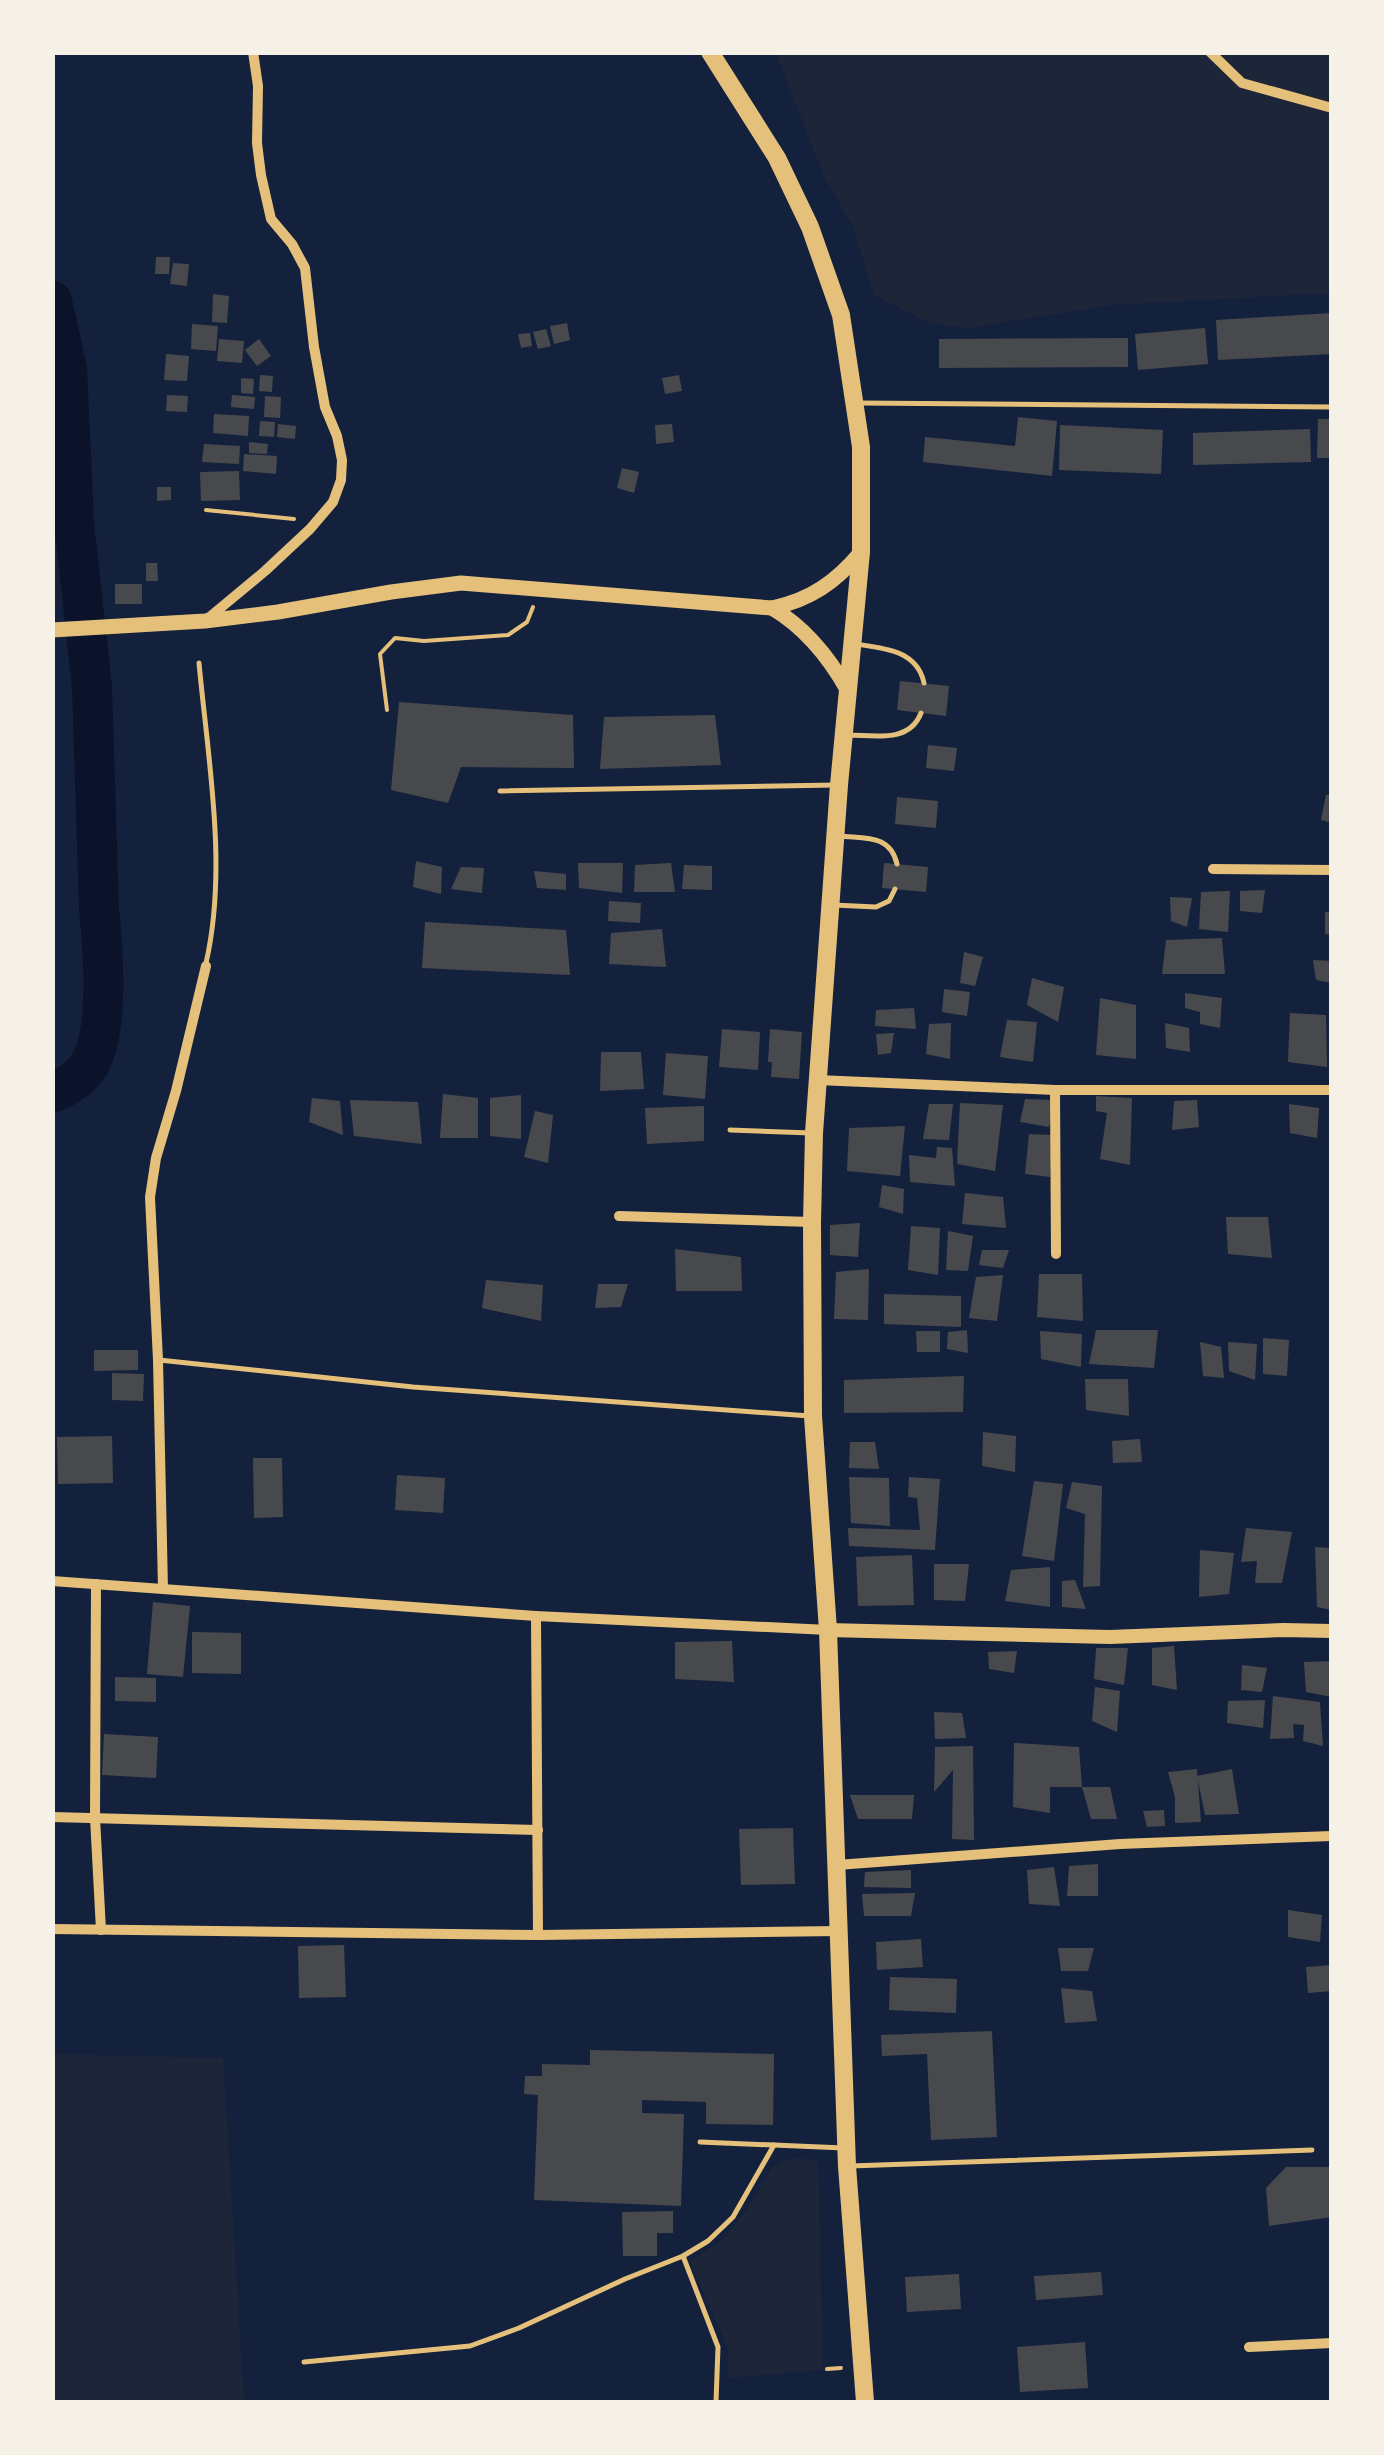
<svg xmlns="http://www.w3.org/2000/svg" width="1384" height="2455" viewBox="0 0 1384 2455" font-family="Lato,sans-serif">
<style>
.green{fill:#1d2539}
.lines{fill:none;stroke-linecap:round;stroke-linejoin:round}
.river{stroke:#0b132b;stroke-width:40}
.building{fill:#48494c}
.path{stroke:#e5c07b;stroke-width:4}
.service{stroke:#e5c07b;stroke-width:5}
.minor{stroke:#e5c07b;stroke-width:10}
.tertiary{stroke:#e5c07b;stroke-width:14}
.secondary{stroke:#e5c07b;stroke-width:15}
.trunk{stroke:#e5c07b;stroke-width:18}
</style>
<rect width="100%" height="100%" fill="#14213d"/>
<g class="green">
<path d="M776,53H1331V293L1112,305L968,328L930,323L874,295L853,227L823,174Z"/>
<path d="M53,2054L223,2058L244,2402H53Z"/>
<path d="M791,2158L818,2160L823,2370L728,2378V2348L690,2262L723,2239L745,2212L773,2166Z"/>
</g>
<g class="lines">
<path class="river" d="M52,301L67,368L74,523L92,687L99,909C103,948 110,1032 89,1065C80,1079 67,1087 52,1093"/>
</g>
<g class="building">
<path d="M156,257H170L169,274H155Z"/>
<path d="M173,263L189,264L187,286L170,284Z"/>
<path d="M213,294L229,296L227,323L212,322Z"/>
<path d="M1332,313V354L1218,360L1216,320Z"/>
<path d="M567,323L570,340L554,344L550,326Z"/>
<path d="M192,324L218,326L216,351L191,349Z"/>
<path d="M1205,328L1208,364L1138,370L1135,334Z"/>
<path d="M546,329L551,346L538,349L533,332Z"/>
<path d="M530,333L532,346L521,348L518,334Z"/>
<path d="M1128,338V367L939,368V339Z"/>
<path d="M219,339L244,341L242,363L217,361Z"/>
<path d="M259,339L271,356L257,366L245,350Z"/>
<path d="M166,354L189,356L187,381L164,380Z"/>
<path d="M260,375L273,376L272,392L259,391Z"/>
<path d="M679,375L682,391L665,394L662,378Z"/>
<path d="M241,378L254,379L253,394L241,393Z"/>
<path d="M167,395L188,396L187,412L166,411Z"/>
<path d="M232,395L255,397L254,409L231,407Z"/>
<path d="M265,396L281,397L280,418L264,417Z"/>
<path d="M214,414L249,416L248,436L213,433Z"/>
<path d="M1018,417L1057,421L1052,476L923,462L925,437L1015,446Z"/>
<path d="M1318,419H1332V458H1317Z"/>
<path d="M260,421L275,422L274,437L259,436Z"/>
<path d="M278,424L296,426L295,439L277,437Z"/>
<path d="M672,424L674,442L656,444L655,425Z"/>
<path d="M1060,425L1163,430L1161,474L1059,470Z"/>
<path d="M1310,429L1311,462L1193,465V433Z"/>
<path d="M249,442L268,444L267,454L249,453Z"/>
<path d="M204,444L240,446L239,464L202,462Z"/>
<path d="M244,454L277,456L276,474L243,471Z"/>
<path d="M622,468L639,472L634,493L617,488Z"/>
<path d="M239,471L240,500L201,501L200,472Z"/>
<path d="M157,487H171V500L157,501Z"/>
<path d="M146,563H157L158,581H146Z"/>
<rect x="115" y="584" width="27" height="20"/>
<path d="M900,681L949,686L946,716L897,710Z"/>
<path d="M399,702L573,715L574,768L461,767L448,803L391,790Z"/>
<path d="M715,715L721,765L600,769L604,717Z"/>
<path d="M928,745L957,748L954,771L926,768Z"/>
<path d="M1326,795H1332V823L1321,820Z"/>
<path d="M897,797L938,801L936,828L895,824Z"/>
<path d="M416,861L442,867L441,894L413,887Z"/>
<path d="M578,863H623L622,893L579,888Z"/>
<path d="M671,863L675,892H634L635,865Z"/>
<path d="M884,863L928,867L926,892L882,888Z"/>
<path d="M684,865L712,866V890L682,889Z"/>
<path d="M461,867L484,868L482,893L451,889Z"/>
<path d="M534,871L566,874V890L537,888Z"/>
<path d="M1265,890L1262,913L1240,911V891Z"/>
<path d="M1230,891L1228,932L1199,929L1201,892Z"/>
<path d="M1170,897L1192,898L1187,927L1171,921Z"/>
<path d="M609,901L641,903L640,923L608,921Z"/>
<path d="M1325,912H1332V935L1325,934Z"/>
<path d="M425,922L566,930L570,975L422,968Z"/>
<path d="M662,929L666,967L609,964L611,933Z"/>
<path d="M1222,938L1225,974H1162L1166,940Z"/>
<path d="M964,952L983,957L975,986L960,983Z"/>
<path d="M1313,960L1332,961V983L1316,980Z"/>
<path d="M1032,978L1064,987L1058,1022L1027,1005Z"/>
<path d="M944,989L970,992L967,1016L942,1012Z"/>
<path d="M1185,993L1222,998L1220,1028L1200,1024V1012L1185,1008Z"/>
<path d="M1100,998L1136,1005V1059L1096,1055Z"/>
<path d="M914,1008L916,1029L875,1026L876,1010Z"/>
<path d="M1290,1013L1326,1015L1327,1067L1288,1062Z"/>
<path d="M1007,1020L1037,1022L1033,1062L1000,1057Z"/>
<path d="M951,1023L950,1059L926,1054L929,1024Z"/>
<path d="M1165,1023L1189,1028L1190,1052L1166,1048Z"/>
<path d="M722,1029L760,1032L758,1070L719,1067Z"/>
<path d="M770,1029L802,1032L799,1079L771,1077L772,1062H768Z"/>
<path d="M894,1033L891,1053L878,1055L876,1034Z"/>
<path d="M601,1052H641L644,1089L600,1091Z"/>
<path d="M666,1053L708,1056L705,1099L663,1095Z"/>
<path d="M443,1094L478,1098V1138H440Z"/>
<path d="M521,1095V1139L490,1136V1098Z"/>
<path d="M1096,1096L1132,1098L1130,1165L1100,1159L1107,1113L1096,1111Z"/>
<path d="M312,1098L340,1101L343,1135L309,1122Z"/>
<path d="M1025,1099L1055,1100L1049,1127L1020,1122Z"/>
<path d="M350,1100L418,1102L422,1144L354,1136Z"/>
<path d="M1197,1100L1199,1127L1172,1130L1174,1101Z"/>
<path d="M960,1103L1003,1105L995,1171L957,1164Z"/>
<path d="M929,1104H953L949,1140L923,1139Z"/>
<path d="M1289,1104L1319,1108L1317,1138L1290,1133Z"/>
<path d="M704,1106V1141L647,1144L645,1108Z"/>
<path d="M535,1111L553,1115L548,1163L524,1157Z"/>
<path d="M905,1126L900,1176L847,1171L849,1128Z"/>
<path d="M1029,1134L1053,1135L1050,1177L1025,1174Z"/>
<path d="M937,1147L952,1148L955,1186L910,1182L909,1155L936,1158Z"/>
<path d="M882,1185L904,1189L903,1214L879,1207Z"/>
<path d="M965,1193L1003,1197L1006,1228L962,1224Z"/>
<path d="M1226,1217H1268L1272,1258L1228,1254Z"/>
<path d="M860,1223L858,1257L830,1255V1225Z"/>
<path d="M911,1226L940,1228L938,1275L908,1270Z"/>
<path d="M948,1231L973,1236L968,1271L946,1270Z"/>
<path d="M675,1249L741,1257L742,1291H676Z"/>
<path d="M982,1250H1009L1003,1268L979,1265Z"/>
<path d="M869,1269L868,1320L834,1319L836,1272Z"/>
<path d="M1039,1274H1082L1083,1321L1037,1317Z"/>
<path d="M1003,1275L997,1321L969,1318L976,1277Z"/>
<path d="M486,1280L543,1285L541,1321L482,1308Z"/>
<path d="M598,1284H628L621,1307L595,1308Z"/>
<path d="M884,1294L961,1296V1327L884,1324Z"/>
<path d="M967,1330L968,1353L947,1349L948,1332Z"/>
<path d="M1096,1330H1158L1154,1368L1089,1364Z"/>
<path d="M916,1331H940V1352H917Z"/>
<path d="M1040,1331L1082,1334L1081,1367L1041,1359Z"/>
<path d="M1263,1338L1289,1340L1287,1376L1263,1374Z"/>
<path d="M1200,1342L1221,1347L1224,1378L1203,1376Z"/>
<path d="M1228,1342L1257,1344L1255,1380L1229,1371Z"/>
<path d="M94,1350H138V1370L94,1371Z"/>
<path d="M112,1373L144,1374L143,1401L112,1400Z"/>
<path d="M964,1376L963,1412L844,1413V1380Z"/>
<path d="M1085,1379H1128L1129,1416L1086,1410Z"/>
<path d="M983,1432L1016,1436L1015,1472L982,1466Z"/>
<path d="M112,1436L113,1483L58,1484L57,1437Z"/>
<path d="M1140,1439L1142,1462L1113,1463L1112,1441Z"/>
<path d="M850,1442H875L879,1469L849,1468Z"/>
<path d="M253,1458H282L283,1517L254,1518Z"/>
<path d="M397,1475L445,1478L443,1513L395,1510Z"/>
<path d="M849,1477L889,1478L890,1526L851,1523Z"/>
<path d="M909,1477L940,1479L935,1550L849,1546L848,1528L920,1530L917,1498L908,1497Z"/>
<path d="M1034,1481L1063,1484L1054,1561L1022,1556Z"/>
<path d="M1072,1482L1102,1486L1100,1586L1083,1587L1085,1514L1066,1508Z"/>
<path d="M1246,1528L1292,1532L1282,1583H1255L1257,1561L1241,1562Z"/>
<path d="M1315,1547L1332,1548V1610L1317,1607Z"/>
<path d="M1200,1550L1234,1553L1229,1594L1199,1597Z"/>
<path d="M912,1555L914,1605L858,1606L856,1557Z"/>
<path d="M934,1564H969L965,1601L934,1600Z"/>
<path d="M1050,1567V1607L1005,1601L1011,1570Z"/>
<path d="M1075,1580L1086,1609L1062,1607V1581Z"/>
<path d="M153,1602L190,1606L183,1677L147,1674Z"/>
<path d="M192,1632L241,1633V1674L192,1673Z"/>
<path d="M732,1641L734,1682L675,1679V1642Z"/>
<path d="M1174,1646L1177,1690L1152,1685V1648Z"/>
<path d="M1096,1648H1128L1124,1685L1094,1679Z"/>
<path d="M1017,1651L1014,1673L989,1669L988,1652Z"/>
<path d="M1332,1661V1697L1306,1692L1304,1662Z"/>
<path d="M1242,1665L1267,1668L1262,1692L1241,1690Z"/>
<path d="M115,1677L156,1678V1702L115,1701Z"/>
<path d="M1095,1687L1120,1691L1117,1732L1092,1721Z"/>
<path d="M1273,1696L1320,1702L1323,1746L1303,1741L1304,1725L1293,1724L1294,1738L1270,1739Z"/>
<path d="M1265,1700L1263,1728L1227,1723L1228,1701Z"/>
<path d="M934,1712L962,1713L966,1738L935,1739Z"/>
<path d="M104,1734L158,1737L156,1778L102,1775Z"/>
<path d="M1014,1743L1079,1747L1082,1787H1050V1813L1013,1807Z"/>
<path d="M973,1746L974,1840L952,1839L953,1770L934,1792L935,1747Z"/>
<path d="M1197,1769L1201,1822L1175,1823V1797L1168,1772Z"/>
<path d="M1232,1769L1239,1814L1205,1815L1197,1776Z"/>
<path d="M1082,1787H1110L1117,1819H1091Z"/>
<path d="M850,1795H914L912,1819H858Z"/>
<path d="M1164,1810L1165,1826L1147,1827L1143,1811Z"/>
<path d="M793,1828L795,1884L741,1885L739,1829Z"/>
<path d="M1098,1864V1896H1067L1069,1866Z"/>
<path d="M1054,1867L1060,1906L1029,1904L1027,1870Z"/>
<path d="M911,1870V1888L864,1887L865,1872Z"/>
<path d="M915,1893L911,1916H864L862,1894Z"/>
<path d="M1288,1910L1322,1915L1320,1942L1288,1937Z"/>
<path d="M921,1939L923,1967L877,1970L876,1942Z"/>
<path d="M344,1945L346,1997L299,1998L298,1946Z"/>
<path d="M1058,1948H1094L1088,1971H1061Z"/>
<path d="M1332,1965V1991L1308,1993L1306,1967Z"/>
<path d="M890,1977L957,1979L956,2013L889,2010Z"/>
<path d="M1061,1988L1092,1991L1097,2021L1065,2023Z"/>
<path d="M992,2031L997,2137L931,2140L927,2054L882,2056L881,2035Z"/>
<path d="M590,2050L774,2054L773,2125L706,2124V2102L642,2100V2113L684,2114L681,2206L534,2200L538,2095L524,2094L525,2076H542V2064L590,2065Z"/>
<path d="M1286,2167H1332V2217L1269,2226L1266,2188Z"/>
<path d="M673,2211V2233H657V2256H623L622,2212Z"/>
<path d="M1101,2272L1103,2295L1036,2300L1034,2276Z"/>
<path d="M959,2274L961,2309L907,2312L905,2277Z"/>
<path d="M1085,2342L1088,2388L1020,2392L1017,2347Z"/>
</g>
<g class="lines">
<g class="path">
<path d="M206,510L294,519"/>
<path d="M387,710L380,654L395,638L424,641L508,635L527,622L533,607"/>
<path d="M827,2369L841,2368"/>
</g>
<g class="service">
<path d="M858,403L1332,407"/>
<path d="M855,644C883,648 917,650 924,683"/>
<path d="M199,663C208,760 228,868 206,963"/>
<path d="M847,735C873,735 909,744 921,713"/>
<path d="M500,791L836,785"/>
<path d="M839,836C865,839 890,834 897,864"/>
<path d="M833,905L876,907L889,901L895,889"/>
<path d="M730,1130L811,1133"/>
<path d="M159,1360L413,1387L810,1416"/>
<path d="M700,2142L844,2148"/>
<path d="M850,2166L1312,2150"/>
<path d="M683,2256L718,2347L716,2402"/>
<path d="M304,2362L470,2346L519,2328L625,2279L683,2256L708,2241L733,2217L774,2145"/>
</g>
<g class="minor">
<path d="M1210,52L1242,83L1332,108"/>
<path d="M206,620L265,571L310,529L333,502L341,480L342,460L337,436L325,407L314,347L305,268L292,244L271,219L261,175L257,143L258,86L253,52"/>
<path d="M1213,869L1332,870"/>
<path d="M817,1080L1055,1090H1332"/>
<path d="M1055,1090L1056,1254"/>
<path d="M619,1216L812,1222"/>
<path d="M52,1581L536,1616L828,1630"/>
<path d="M96,1584L95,1818L101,1930"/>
<path d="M163,1589L158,1360L150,1197L156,1158L176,1091L206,966"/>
<path d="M536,1616L538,1935"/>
<path d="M52,1817L538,1830"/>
<path d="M837,1865L1120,1844L1332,1836"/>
<path d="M52,1929L538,1935L840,1931"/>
<path d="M1249,2347L1332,2343"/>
</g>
<path class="tertiary" d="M828,1630L1110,1637L1283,1630L1332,1631"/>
<g class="secondary">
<path d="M772,608C806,628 829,657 848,691"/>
<path d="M52,630L205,621L278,612L391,592L461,583L772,608C810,600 836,582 861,552"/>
</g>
<path class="trunk" d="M710,52L777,158L810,227L841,315L861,447V552L839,785L814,1133L812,1222L813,1416L828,1630L847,2166L865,2402"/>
</g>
<rect width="1384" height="2455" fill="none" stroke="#f6f1e7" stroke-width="110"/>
</svg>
